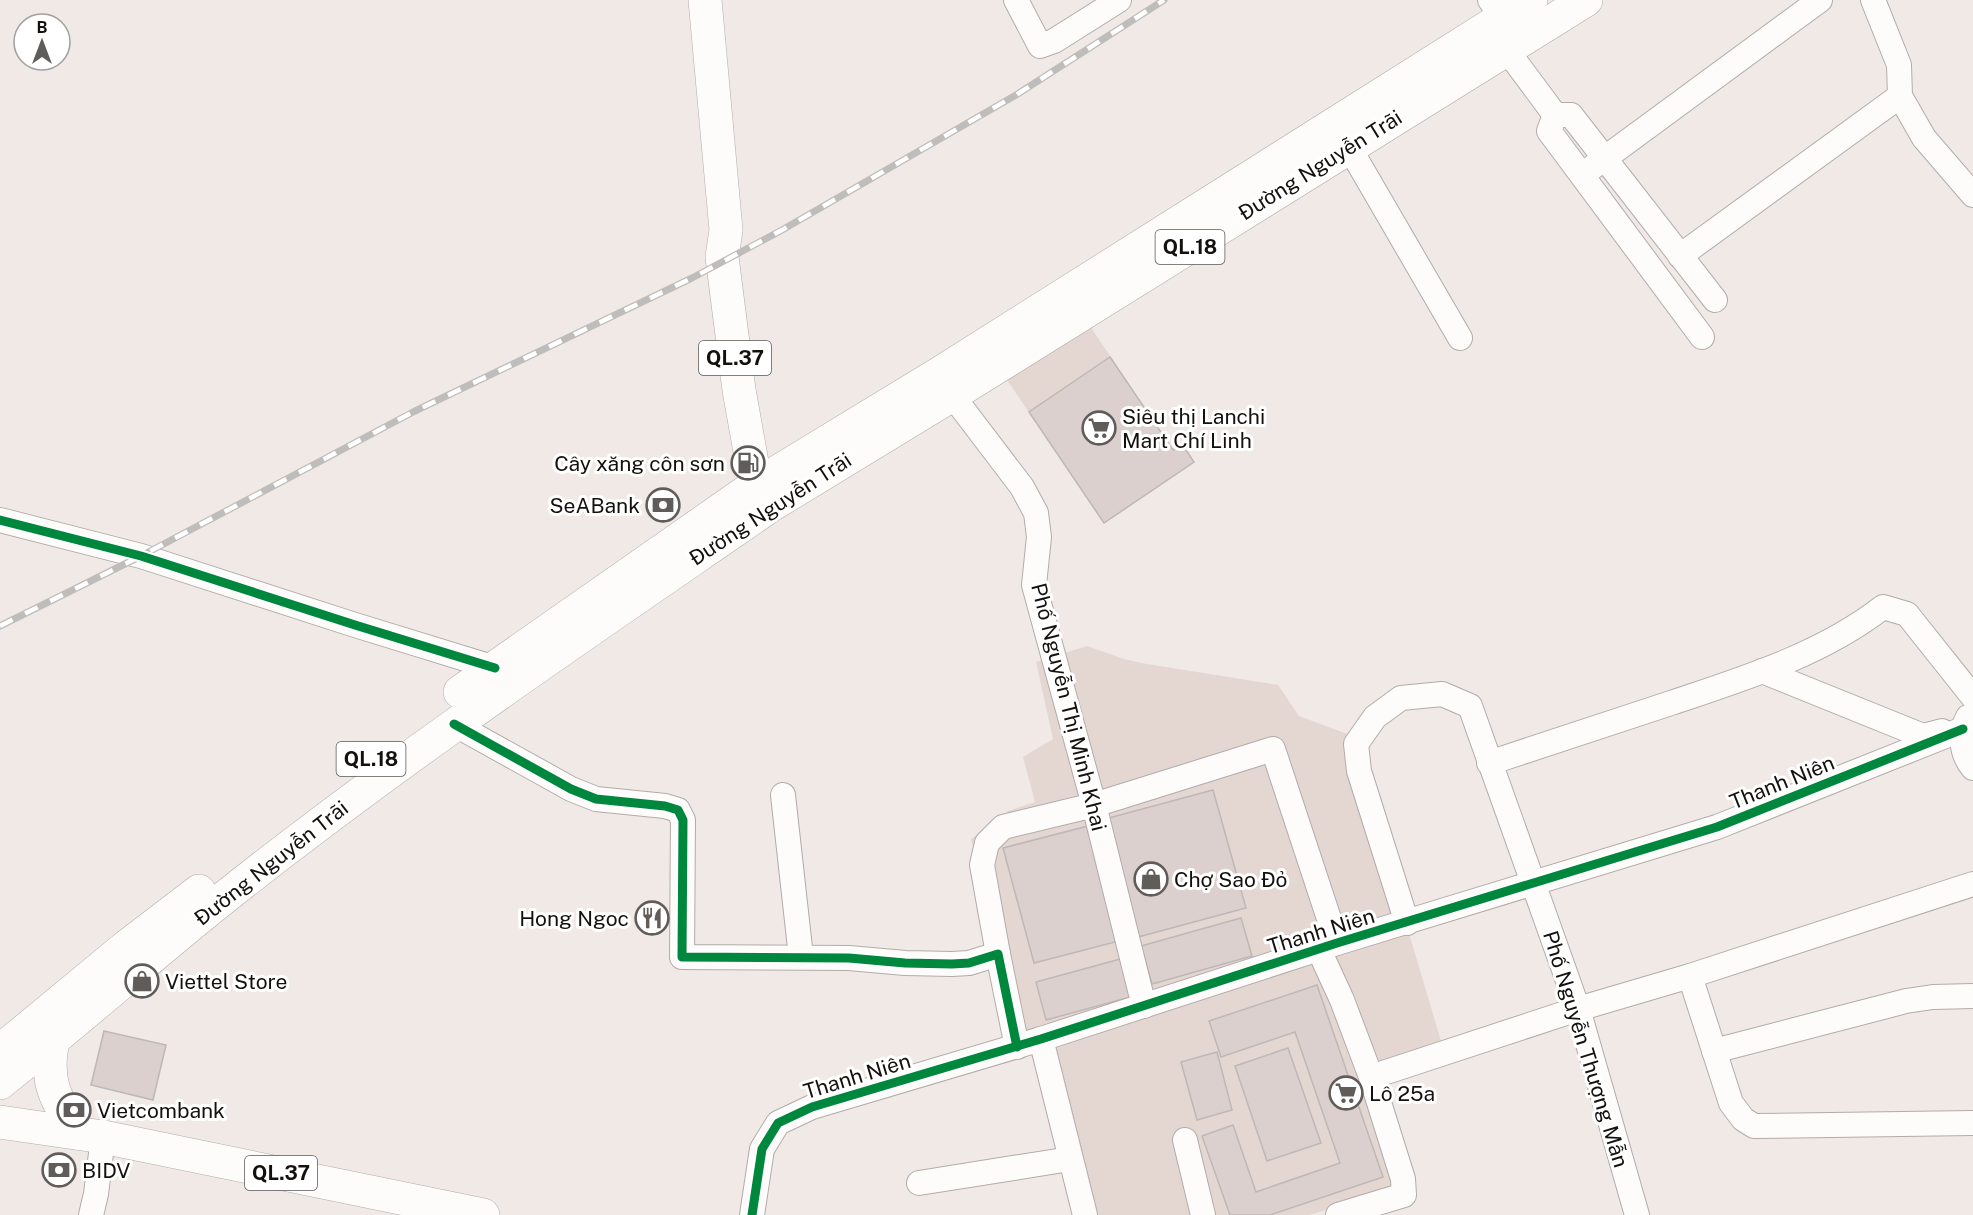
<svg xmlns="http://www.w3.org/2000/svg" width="1973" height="1215" viewBox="0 0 1973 1215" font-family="'Public Sans',sans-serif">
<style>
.built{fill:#e4d7d2}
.building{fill:#dcd0ce;stroke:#bdb8b6;stroke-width:1.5}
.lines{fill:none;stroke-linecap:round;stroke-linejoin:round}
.minor-casing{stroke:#b1acab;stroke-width:26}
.highway-casing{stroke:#b1acab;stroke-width:34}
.minor{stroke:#fdfcfb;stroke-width:24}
.highway{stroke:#fdfcfb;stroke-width:33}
.rail-casing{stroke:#bfbdbc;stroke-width:7}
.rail{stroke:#fff;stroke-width:4.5;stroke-dasharray:14;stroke-linecap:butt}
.cycleway-casing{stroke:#fff;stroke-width:13}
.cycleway{stroke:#00873e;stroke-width:9}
.labels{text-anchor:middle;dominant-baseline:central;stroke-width:6;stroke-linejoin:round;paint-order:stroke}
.shield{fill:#fff;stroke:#5a5856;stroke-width:1.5}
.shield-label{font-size:20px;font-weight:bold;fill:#13100e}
.street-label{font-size:21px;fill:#13100e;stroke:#fff}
.poi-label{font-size:21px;fill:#13100e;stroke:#fff;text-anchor:start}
</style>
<rect width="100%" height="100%" fill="#f0e9e6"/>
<g class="built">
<path d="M1088,323L1173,450L1182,444L1194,462L1104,523L1005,377Z"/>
<path d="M1087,646L1124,659L1141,663L1278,685L1299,716L1350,735L1441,1041L1371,1066L1400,1186L1310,1215H1097L1055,1052L1021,1035L971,839L1008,811L1035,802L1023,757L1053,739L1036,662Z"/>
</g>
<g class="building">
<path d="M1110,357L1173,450L1182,444L1194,462L1104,523L1029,412Z"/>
<path d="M1213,790L1246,908L1138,937L1105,819Z"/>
<path d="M1088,826L1119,941L1034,963L1003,848Z"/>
<path d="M1241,918L1252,956L1152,984L1141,946Z"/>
<path d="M1124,958L1134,996L1046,1020L1036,982Z"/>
<path d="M1317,985L1383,1177L1270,1215H1230L1202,1136L1233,1125L1256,1192L1340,1163L1295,1032L1221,1057L1209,1021Z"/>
<path d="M104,1031L166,1045L153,1100L91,1085Z"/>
<path d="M1288,1048L1321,1143L1267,1161L1235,1066Z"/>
<path d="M1217,1052L1232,1110L1197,1120L1181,1062Z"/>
</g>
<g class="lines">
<defs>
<g id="minor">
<path d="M1016,0L1040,46L1054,41L1119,0"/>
<path d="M1490,0L1502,18"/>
<path d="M1873,0L1899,65L1900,96L1924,138L1973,195"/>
<path d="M1506,49L1555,115"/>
<path d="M1555,115L1549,131L1702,337"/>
<path d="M1555,115H1571L1715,300"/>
<path d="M1349,147L1460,338"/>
<path d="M1582,175L1820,0"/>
<path d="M1680,256L1900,96"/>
<path d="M952,395L1022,487L1036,513L1039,537L1034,585L1094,805L1144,1006"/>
<path d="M0,520L141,556L355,625L495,668"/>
<path d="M1762,671L1923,736L1942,731"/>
<path d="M1968,717C1959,733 1961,754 1973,768"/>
<path d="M454,724L571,789L596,799L665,806L678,810L683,820L682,957L849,958L905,963L952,964L969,963L998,954L1017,1047"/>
<path d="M1489,763C1550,743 1611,723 1671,703C1745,678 1821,655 1883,607L1907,614L1973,697"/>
<path d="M783,795L801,957"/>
<path d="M1407,923L1359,771L1356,744L1375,717L1401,698L1442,694L1470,706L1578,1009L1637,1215"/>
<path d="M1319,950L1342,1000L1371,1077"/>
<path d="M998,954L982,865L987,843L1003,827L1094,805L1273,749L1337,943"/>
<path d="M1690,976L1731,1103L1743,1119L1754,1126L1973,1123"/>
<path d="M1041,1039L1085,1215"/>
<path d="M1714,1051L1906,1001L1933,997L1973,996"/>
<path d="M1185,1140L1203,1215"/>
<path d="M919,1183L1070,1159"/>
<path d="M91,1215L96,1194L103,1137"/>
<path d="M752,1215L762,1149L778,1123L812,1107L1041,1039L1337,943L1717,827L1963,729"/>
<path d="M1338,1215L1404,1195L1403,1179L1371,1077L1578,1009L1690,976L1973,884"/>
</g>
<g id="highway">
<path d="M705,0L726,230L722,257L739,390L756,485L767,501"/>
<path d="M460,692L756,485L940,373L1531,0"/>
<path d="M53,1041C44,1080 56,1102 78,1133"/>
<path d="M0,1051L127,946L199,891"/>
<path d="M0,1083C73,1025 143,963 215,905C380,773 555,654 728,535L770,506L952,395L1586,0"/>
<path d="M0,1122L103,1137L483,1215"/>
</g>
</defs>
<use href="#minor" class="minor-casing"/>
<use href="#highway" class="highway-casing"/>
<use href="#minor" class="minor"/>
<use href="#highway" class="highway"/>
<defs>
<path id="rail" d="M0,626L141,556L415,411L692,278L782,230L1016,95L1164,0"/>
</defs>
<use href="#rail" class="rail-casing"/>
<use href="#rail" class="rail"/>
<defs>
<g id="cycleway">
<path d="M0,520L141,556L355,625L495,668"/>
<path d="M454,724L571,789L596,799L665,806L678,810L683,820L682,957L849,958L905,963L952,964L969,963L998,954L1017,1047"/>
<path d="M752,1215L762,1149L778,1123L812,1107L1041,1039L1337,943L1717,827L1963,729"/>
</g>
</defs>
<use href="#cycleway" class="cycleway-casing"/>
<use href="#cycleway" class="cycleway"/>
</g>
<defs>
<symbol id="supermarket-ring" viewBox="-11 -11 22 22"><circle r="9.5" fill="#fff" stroke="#605c5a" stroke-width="1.5"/><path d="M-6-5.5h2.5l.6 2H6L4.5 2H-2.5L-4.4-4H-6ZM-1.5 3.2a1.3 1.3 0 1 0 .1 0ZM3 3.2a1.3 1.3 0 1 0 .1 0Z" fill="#605c5a"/></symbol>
<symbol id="fuel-ring" viewBox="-11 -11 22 22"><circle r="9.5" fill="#fff" stroke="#605c5a" stroke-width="1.5"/><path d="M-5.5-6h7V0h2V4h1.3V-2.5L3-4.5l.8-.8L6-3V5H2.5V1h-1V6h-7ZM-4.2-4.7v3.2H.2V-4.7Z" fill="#605c5a"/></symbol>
<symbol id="bank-ring" viewBox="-11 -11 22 22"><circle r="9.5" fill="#fff" stroke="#605c5a" stroke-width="1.5"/><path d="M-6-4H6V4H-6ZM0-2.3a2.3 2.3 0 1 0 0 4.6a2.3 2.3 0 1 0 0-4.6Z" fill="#605c5a"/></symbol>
<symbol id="shop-ring" viewBox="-11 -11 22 22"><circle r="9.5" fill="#fff" stroke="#605c5a" stroke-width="1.5"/><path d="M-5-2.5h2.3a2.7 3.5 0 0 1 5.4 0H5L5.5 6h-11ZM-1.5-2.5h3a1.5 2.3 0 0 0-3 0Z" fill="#605c5a"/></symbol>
<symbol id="restaurant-ring" viewBox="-11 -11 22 22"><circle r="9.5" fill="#fff" stroke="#605c5a" stroke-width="1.5"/><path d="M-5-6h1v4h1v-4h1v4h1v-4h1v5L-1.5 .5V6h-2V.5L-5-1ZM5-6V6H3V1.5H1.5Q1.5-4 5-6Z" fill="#605c5a"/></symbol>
</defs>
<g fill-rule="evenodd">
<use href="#supermarket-ring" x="1080" y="409" width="38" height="38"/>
<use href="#fuel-ring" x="729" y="444" width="38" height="38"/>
<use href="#bank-ring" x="644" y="486" width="38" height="38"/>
<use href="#shop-ring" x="1132" y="860" width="38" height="38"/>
<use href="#restaurant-ring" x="633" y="899" width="38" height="38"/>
<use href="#shop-ring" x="123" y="962" width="38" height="38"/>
<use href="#supermarket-ring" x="1327" y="1074" width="38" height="38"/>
<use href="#bank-ring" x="55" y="1091" width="38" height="38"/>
<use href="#bank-ring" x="40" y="1151" width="38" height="38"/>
</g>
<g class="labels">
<g class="shield">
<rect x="1155.5" y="230" width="69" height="34" rx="4.5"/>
<rect x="699" y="341" width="72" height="34" rx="4.5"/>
<rect x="336.5" y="742" width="69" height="34" rx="4.5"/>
<rect x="245" y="1156" width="72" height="34" rx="4.5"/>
</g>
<g class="shield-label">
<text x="1190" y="247">QL.18</text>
<text x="735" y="358">QL.37</text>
<text x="371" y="759">QL.18</text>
<text x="281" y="1173">QL.37</text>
</g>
<g class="street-label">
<text transform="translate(1320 165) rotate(-32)">Đường Nguyễn Trãi</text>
<text transform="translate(770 509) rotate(-33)">Đường Nguyễn Trãi</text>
<text transform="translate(1069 707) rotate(76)">Phố Nguyễn Thị Minh Khai</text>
<text transform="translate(1782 782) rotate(-22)">Thanh Niên</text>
<text transform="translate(271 863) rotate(-38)">Đường Nguyễn Trãi</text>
<text transform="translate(1321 931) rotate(-17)">Thanh Niên</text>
<text transform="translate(1586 1049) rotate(73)">Phố Nguyễn Thượng Mẫn</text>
<text transform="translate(857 1076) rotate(-17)">Thanh Niên</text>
</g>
<g class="poi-label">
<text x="1122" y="416">Siêu thị Lanchi<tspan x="1122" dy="24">Mart Chí Linh</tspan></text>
<text x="725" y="463" text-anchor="end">Cây xăng côn sơn</text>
<text x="640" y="505" text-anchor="end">SeABank</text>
<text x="1174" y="879">Chợ Sao Đỏ</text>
<text x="629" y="918" text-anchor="end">Hong Ngoc</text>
<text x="165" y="981">Viettel Store</text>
<text x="1369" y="1093">Lô 25a</text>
<text x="97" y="1110">Vietcombank</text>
<text x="82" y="1170">BIDV</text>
</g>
</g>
<g transform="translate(42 42)"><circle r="28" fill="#ffffff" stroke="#a19f9f" stroke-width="1.5"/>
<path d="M0-4.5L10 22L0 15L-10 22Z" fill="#605c5a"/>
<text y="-9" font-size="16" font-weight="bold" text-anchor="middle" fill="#13100e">B</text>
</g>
</svg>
